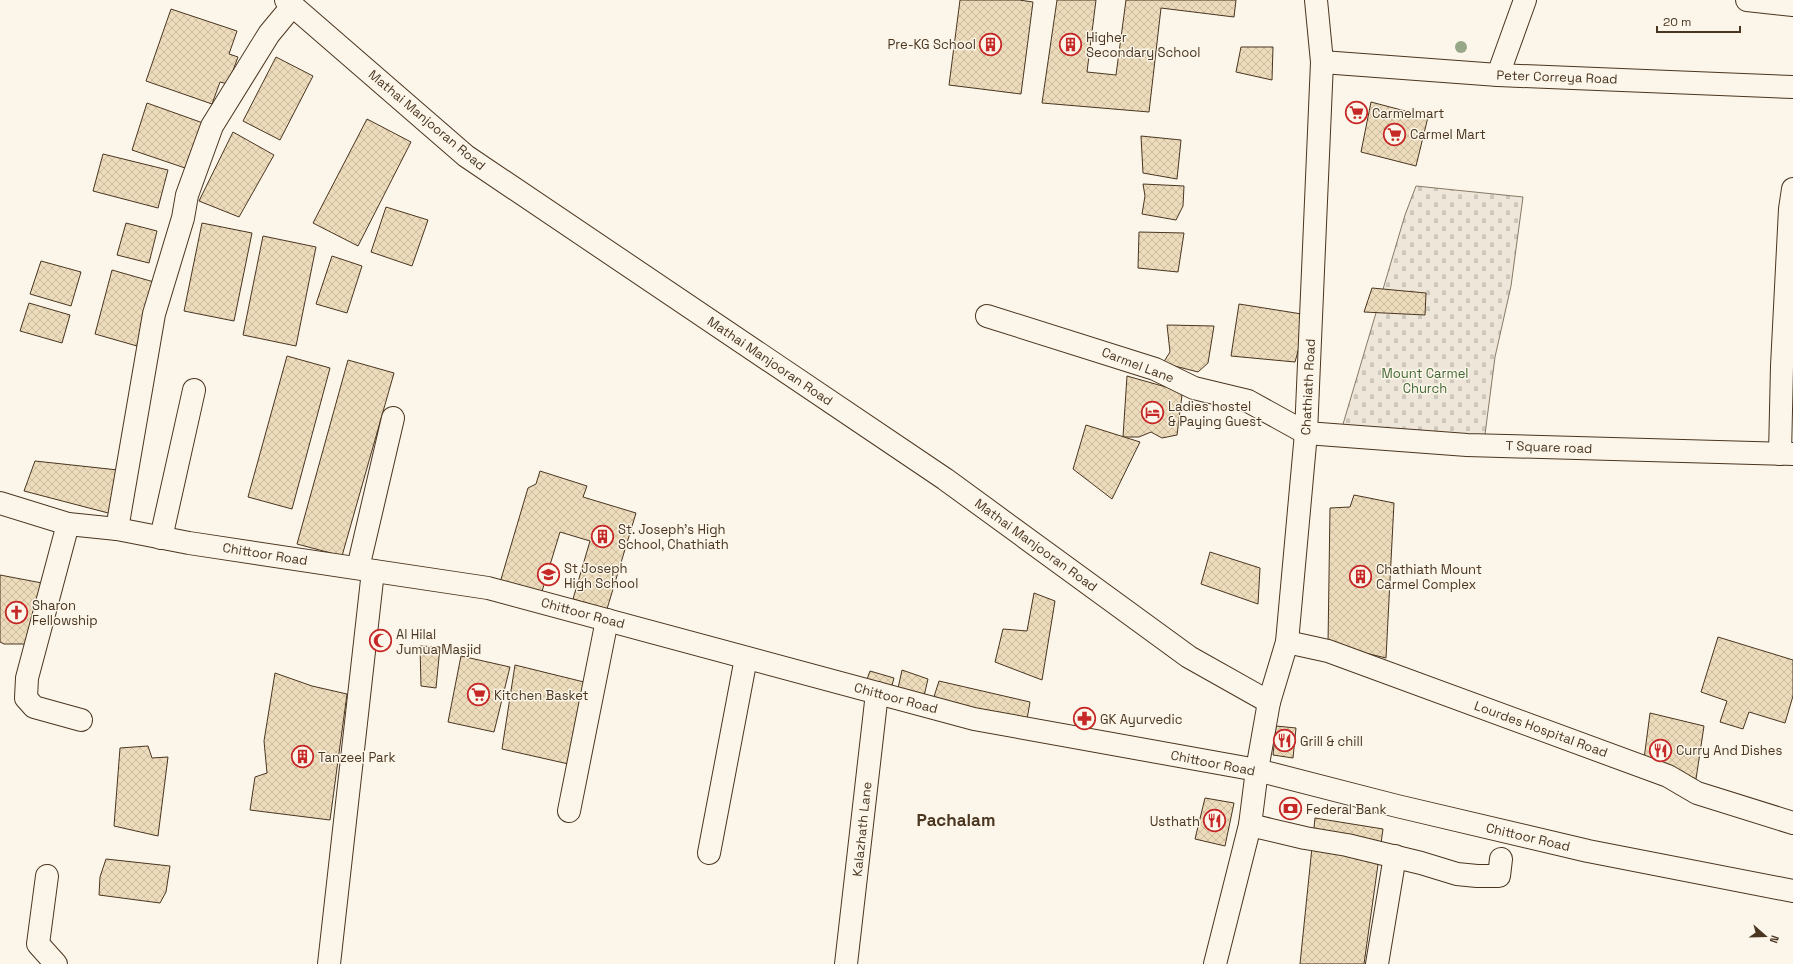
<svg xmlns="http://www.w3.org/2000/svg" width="1793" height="964" viewBox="0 0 1793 964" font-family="'Space Grotesk',sans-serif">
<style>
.cemetery{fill:url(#cemetery-stones);stroke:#887966}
.building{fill:url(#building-cross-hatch);stroke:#4a3520}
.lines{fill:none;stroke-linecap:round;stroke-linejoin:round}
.minor-casing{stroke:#4a3520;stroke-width:24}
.major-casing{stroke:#4a3520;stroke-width:24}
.minor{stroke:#fbf6e9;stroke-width:22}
.major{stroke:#fbf6e9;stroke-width:22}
.tree{fill:#96a887}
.labels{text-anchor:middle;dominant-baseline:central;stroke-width:3;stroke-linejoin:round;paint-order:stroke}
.poi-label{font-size:13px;fill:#4a3520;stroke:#fbf6e9;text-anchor:start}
.street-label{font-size:13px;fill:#4a3520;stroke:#fbf6e9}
.park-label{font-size:13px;fill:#436837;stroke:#fbf6e9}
.district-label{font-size:17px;font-weight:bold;fill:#4a3520;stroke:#fbf6e9}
</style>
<defs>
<pattern id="cemetery-stones" width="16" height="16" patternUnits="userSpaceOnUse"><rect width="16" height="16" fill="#ede6d9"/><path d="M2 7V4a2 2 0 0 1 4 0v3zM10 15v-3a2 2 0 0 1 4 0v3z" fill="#cdc6ba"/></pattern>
<pattern id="building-cross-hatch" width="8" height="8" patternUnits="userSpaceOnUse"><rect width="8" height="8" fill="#ecdcbc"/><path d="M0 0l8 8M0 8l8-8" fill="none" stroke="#ccbda1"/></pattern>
</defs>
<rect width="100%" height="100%" fill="#fbf6e9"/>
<path class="cemetery" d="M1416,186L1523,197L1511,286L1495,357L1483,450L1338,441L1405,215Z"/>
<g class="building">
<path d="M960,0H1019L1033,2L1021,94L949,85Z"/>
<path d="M1057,0H1096L1087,72L1116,75L1126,0H1236L1234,17L1161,8L1149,112L1042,103Z"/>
<path d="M171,9L237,31L229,54L238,57L228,84L220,82L212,104L146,81Z"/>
<path d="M1241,47H1273L1272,80L1236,72Z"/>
<path d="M276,57L313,76L280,140L243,121Z"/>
<path d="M1371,102L1428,117L1416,166L1361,152Z"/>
<path d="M147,103L203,123L188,169L132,150Z"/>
<path d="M367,119L411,142L358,246L313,223Z"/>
<path d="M233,132L274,155L239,217L199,201Z"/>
<path d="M1141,136L1181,140L1177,179L1143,173Z"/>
<path d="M103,154L168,170L158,208L93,191Z"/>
<path d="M1143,184L1184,186L1183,206L1176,220L1142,214L1145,196Z"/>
<path d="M386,207L428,220L412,266L371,252Z"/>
<path d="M126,223L157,231L149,263L117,255Z"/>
<path d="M202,223L252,233L234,321L184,311Z"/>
<path d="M1139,232L1184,233L1178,272L1138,268Z"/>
<path d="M263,236L316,247L296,346L243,335Z"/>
<path d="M332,256L362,266L347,313L316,304Z"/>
<path d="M41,261L81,272L71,306L30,294Z"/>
<path d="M112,270L154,282L137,346L95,334Z"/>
<path d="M1372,288L1426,293L1425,315L1364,312Z"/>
<path d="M29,303L70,315L62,343L20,331Z"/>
<path d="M1239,304L1308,315L1295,362L1231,356Z"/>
<path d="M1167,325L1214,326L1208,363L1198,372L1163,363L1170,352Z"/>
<path d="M287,356L330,368L292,509L248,497Z"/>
<path d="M348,360L394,373L342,556L297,544Z"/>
<path d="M1127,376L1173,389L1182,395L1177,435L1162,438L1151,432L1139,437H1123Z"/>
<path d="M1086,425L1140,442L1112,499L1073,469Z"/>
<path d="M35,461L118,470L112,514L24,491Z"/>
<path d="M540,471L587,486L583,497L636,513L607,609L573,599L590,541L560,532L540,598L499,586L528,488L536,484Z"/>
<path d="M1354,495L1394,503L1386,658L1328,644L1330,508L1350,507Z"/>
<path d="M1210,552L1260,568L1258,604L1201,584Z"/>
<path d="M0,575L42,583L25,644H4L0,642Z"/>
<path d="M1034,593L1055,601L1042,680L995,662L1003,629L1027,631Z"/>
<path d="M1718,637L1793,660V696L1785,723L1749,712L1743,729L1720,722L1727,701L1701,692Z"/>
<path d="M420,646L440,647L436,688L421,686Z"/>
<path d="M461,656L510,667L494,732L448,722Z"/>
<path d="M515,665L584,682L573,765L502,749Z"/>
<path d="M902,670L928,679L921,709L895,702Z"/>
<path d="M870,671L894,678L887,704L862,693Z"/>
<path d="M275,673L312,686L347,694L330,820L250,810L255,777L267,773L264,741Z"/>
<path d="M939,681L1030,702L1026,725L932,703Z"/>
<path d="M1650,713L1704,726L1696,779L1644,759Z"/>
<path d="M1276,726L1296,728L1293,758L1273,755Z"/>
<path d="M148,746L152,758L168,757L158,836L114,826L120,748Z"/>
<path d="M1205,798L1234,803L1225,846L1195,839Z"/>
<path d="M1315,818L1383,829L1364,964H1300Z"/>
<path d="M106,859L170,866L166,892L160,903L99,895L100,877Z"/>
</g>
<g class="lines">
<defs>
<g id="minor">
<path d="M286,0L466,156L945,479L1189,657L1269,702"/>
<path d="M1747,0L1793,5"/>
<path d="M1322,62L1498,75L1793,87"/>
<path d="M1498,75L1525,0"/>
<path d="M987,316L1155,369L1194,388L1248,401L1306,433L1467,445L1793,454"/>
<path d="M1780,454L1782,366L1790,209L1793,189"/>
<path d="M68,524L27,678L26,698L34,707L81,720"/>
<path d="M117,529L154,314L183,218L187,195L212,126L269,34L293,5"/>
<path d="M161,538L194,390"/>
<path d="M358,568L393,418"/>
<path d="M1287,642L1328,651L1668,776L1697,793L1793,823"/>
<path d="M569,811L607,620"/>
<path d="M1250,825L1305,838L1347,845L1421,863L1457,874L1477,876H1499L1501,859"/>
<path d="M709,853L746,658"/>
<path d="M47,876L38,944L56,964"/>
<path d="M329,964L373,571"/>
<path d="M846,964L877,693"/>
<path d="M1215,964L1250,825L1257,770"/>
<path d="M1377,964L1395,856"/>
</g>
<g id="major">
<path d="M0,503L68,524L117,529L189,543L488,588L974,719L1257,770L1397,806L1588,851L1793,891"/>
<path d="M1257,770L1269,702L1287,642L1306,433L1322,62L1316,0"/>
</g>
</defs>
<use href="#minor" class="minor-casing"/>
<use href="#major" class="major-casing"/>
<use href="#minor" class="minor"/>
<use href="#major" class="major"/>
</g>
<circle class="tree" cx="1461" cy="47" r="6"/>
<defs>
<symbol id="building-ring" viewBox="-11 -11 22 22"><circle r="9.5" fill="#fbf6e9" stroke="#c62828" stroke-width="1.5"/><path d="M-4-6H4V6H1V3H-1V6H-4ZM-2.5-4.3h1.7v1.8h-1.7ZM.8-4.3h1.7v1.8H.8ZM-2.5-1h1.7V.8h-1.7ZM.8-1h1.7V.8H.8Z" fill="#c62828"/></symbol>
<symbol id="supermarket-ring" viewBox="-11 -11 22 22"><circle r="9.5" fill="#fbf6e9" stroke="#c62828" stroke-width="1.5"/><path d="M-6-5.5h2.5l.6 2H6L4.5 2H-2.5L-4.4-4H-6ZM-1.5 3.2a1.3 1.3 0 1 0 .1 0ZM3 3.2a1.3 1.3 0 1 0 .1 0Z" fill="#c62828"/></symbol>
<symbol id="hotel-ring" viewBox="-11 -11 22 22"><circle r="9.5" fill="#fbf6e9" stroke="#c62828" stroke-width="1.5"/><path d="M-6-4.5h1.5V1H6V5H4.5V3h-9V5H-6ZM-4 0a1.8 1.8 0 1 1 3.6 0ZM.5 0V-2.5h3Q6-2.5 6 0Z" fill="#c62828"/></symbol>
<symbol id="school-ring" viewBox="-11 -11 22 22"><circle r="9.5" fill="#fbf6e9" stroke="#c62828" stroke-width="1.5"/><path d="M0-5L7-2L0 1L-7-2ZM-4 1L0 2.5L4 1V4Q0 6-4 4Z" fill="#c62828"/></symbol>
<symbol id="church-ring" viewBox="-11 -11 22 22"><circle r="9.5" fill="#fbf6e9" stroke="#c62828" stroke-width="1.5"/><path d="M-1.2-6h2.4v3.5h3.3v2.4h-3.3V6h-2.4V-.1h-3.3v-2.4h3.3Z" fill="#c62828"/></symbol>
<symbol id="mosque-ring" viewBox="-11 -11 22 22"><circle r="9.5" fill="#fbf6e9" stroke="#c62828" stroke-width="1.5"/><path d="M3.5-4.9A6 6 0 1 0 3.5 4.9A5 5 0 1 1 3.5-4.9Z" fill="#c62828"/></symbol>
<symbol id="pharmacy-ring" viewBox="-11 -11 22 22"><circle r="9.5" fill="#fbf6e9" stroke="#c62828" stroke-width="1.5"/><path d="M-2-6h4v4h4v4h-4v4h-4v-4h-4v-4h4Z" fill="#c62828"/></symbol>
<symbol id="restaurant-ring" viewBox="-11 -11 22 22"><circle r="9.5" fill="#fbf6e9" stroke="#c62828" stroke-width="1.5"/><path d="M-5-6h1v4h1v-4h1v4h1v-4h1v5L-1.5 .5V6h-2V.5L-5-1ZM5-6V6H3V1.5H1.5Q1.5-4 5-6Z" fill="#c62828"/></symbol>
<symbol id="bank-ring" viewBox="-11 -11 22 22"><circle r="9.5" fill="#fbf6e9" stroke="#c62828" stroke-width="1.5"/><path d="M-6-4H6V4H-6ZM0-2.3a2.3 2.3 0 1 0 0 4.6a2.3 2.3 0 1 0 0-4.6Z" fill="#c62828"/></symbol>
</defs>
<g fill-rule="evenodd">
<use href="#building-ring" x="978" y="32" width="25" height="25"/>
<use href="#building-ring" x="1058" y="32" width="25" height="25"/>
<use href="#supermarket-ring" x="1344" y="100" width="25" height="25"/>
<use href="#supermarket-ring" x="1382" y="122" width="25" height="25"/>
<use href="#hotel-ring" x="1140" y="400" width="25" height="25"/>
<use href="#building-ring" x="590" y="524" width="25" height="25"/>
<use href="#school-ring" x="536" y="562" width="25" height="25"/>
<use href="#building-ring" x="1348" y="564" width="25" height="25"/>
<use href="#church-ring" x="4" y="600" width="25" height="25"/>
<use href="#mosque-ring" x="368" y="628" width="25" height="25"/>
<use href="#supermarket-ring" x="466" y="682" width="25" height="25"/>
<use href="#pharmacy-ring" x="1072" y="706" width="25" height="25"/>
<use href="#restaurant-ring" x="1272" y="728" width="25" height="25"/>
<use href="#restaurant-ring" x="1648" y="738" width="25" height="25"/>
<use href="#building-ring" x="290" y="744" width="25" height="25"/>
<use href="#bank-ring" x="1278" y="796" width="25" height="25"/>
<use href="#restaurant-ring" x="1202" y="808" width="25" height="25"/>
</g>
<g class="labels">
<g class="poi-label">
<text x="1086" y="37">Higher<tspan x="1086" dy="15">Secondary School</tspan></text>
<text x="976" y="44" text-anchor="end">Pre-KG School</text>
<text x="1372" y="113">Carmelmart</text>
<text x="1410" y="134">Carmel Mart</text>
<text x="1168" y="406">Ladies hostel<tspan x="1168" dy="15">&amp; Paying Guest</tspan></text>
<text x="618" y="529">St. Joseph's High<tspan x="618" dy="15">School, Chathiath</tspan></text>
<text x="564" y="568">St Joseph<tspan x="564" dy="15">High School</tspan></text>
<text x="1376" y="569">Chathiath Mount<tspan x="1376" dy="15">Carmel Complex</tspan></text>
<text x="32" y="605">Sharon<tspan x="32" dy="15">Fellowship</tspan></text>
<text x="396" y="634">Al Hilal<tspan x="396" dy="15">Jumua Masjid</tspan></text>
<text x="494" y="695">Kitchen Basket</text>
<text x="1100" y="719">GK Ayurvedic</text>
<text x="1300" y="741">Grill &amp; chill</text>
<text x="1676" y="750">Curry And Dishes</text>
<text x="318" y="757">Tanzeel Park</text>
<text x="1306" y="809">Federal Bank</text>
<text x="1200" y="821" text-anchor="end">Usthath</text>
</g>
<g class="street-label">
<text transform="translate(1557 77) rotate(2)">Peter Correya Road</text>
<text transform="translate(427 120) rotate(40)">Mathai Manjooran Road</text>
<text transform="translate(770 361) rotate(34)">Mathai Manjooran Road</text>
<text transform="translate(1138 365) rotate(21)">Carmel Lane</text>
<text transform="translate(1308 387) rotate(-87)">Chathiath Road</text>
<text transform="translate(1549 447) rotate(2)">T Square road</text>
<text transform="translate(1036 545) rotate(36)">Mathai Manjooran Road</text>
<text transform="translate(265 554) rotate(9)">Chittoor Road</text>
<text transform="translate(583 613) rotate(15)">Chittoor Road</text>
<text transform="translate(896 698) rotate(15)">Chittoor Road</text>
<text transform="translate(1541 729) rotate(20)">Lourdes Hospital Road</text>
<text transform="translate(1213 763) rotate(11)">Chittoor Road</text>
<text transform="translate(862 829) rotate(-84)">Kalazhath Lane</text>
<text transform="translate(1528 837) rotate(13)">Chittoor Road</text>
</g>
<g class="park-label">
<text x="1425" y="373">Mount Carmel<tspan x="1425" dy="15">Church</tspan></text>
</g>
<g class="district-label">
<text x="956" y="820">Pachalam</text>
</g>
</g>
<g transform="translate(1765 936) rotate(110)" stroke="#fbf6e9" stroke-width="3" paint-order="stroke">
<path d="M0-3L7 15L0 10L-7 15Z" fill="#4a3520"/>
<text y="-6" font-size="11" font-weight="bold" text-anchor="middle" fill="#4a3520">N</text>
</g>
<path d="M1657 26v6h83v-6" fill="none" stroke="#4a3520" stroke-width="2"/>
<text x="1663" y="26" font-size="12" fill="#4a3520" stroke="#fbf6e9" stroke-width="3" paint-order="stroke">20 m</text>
</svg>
